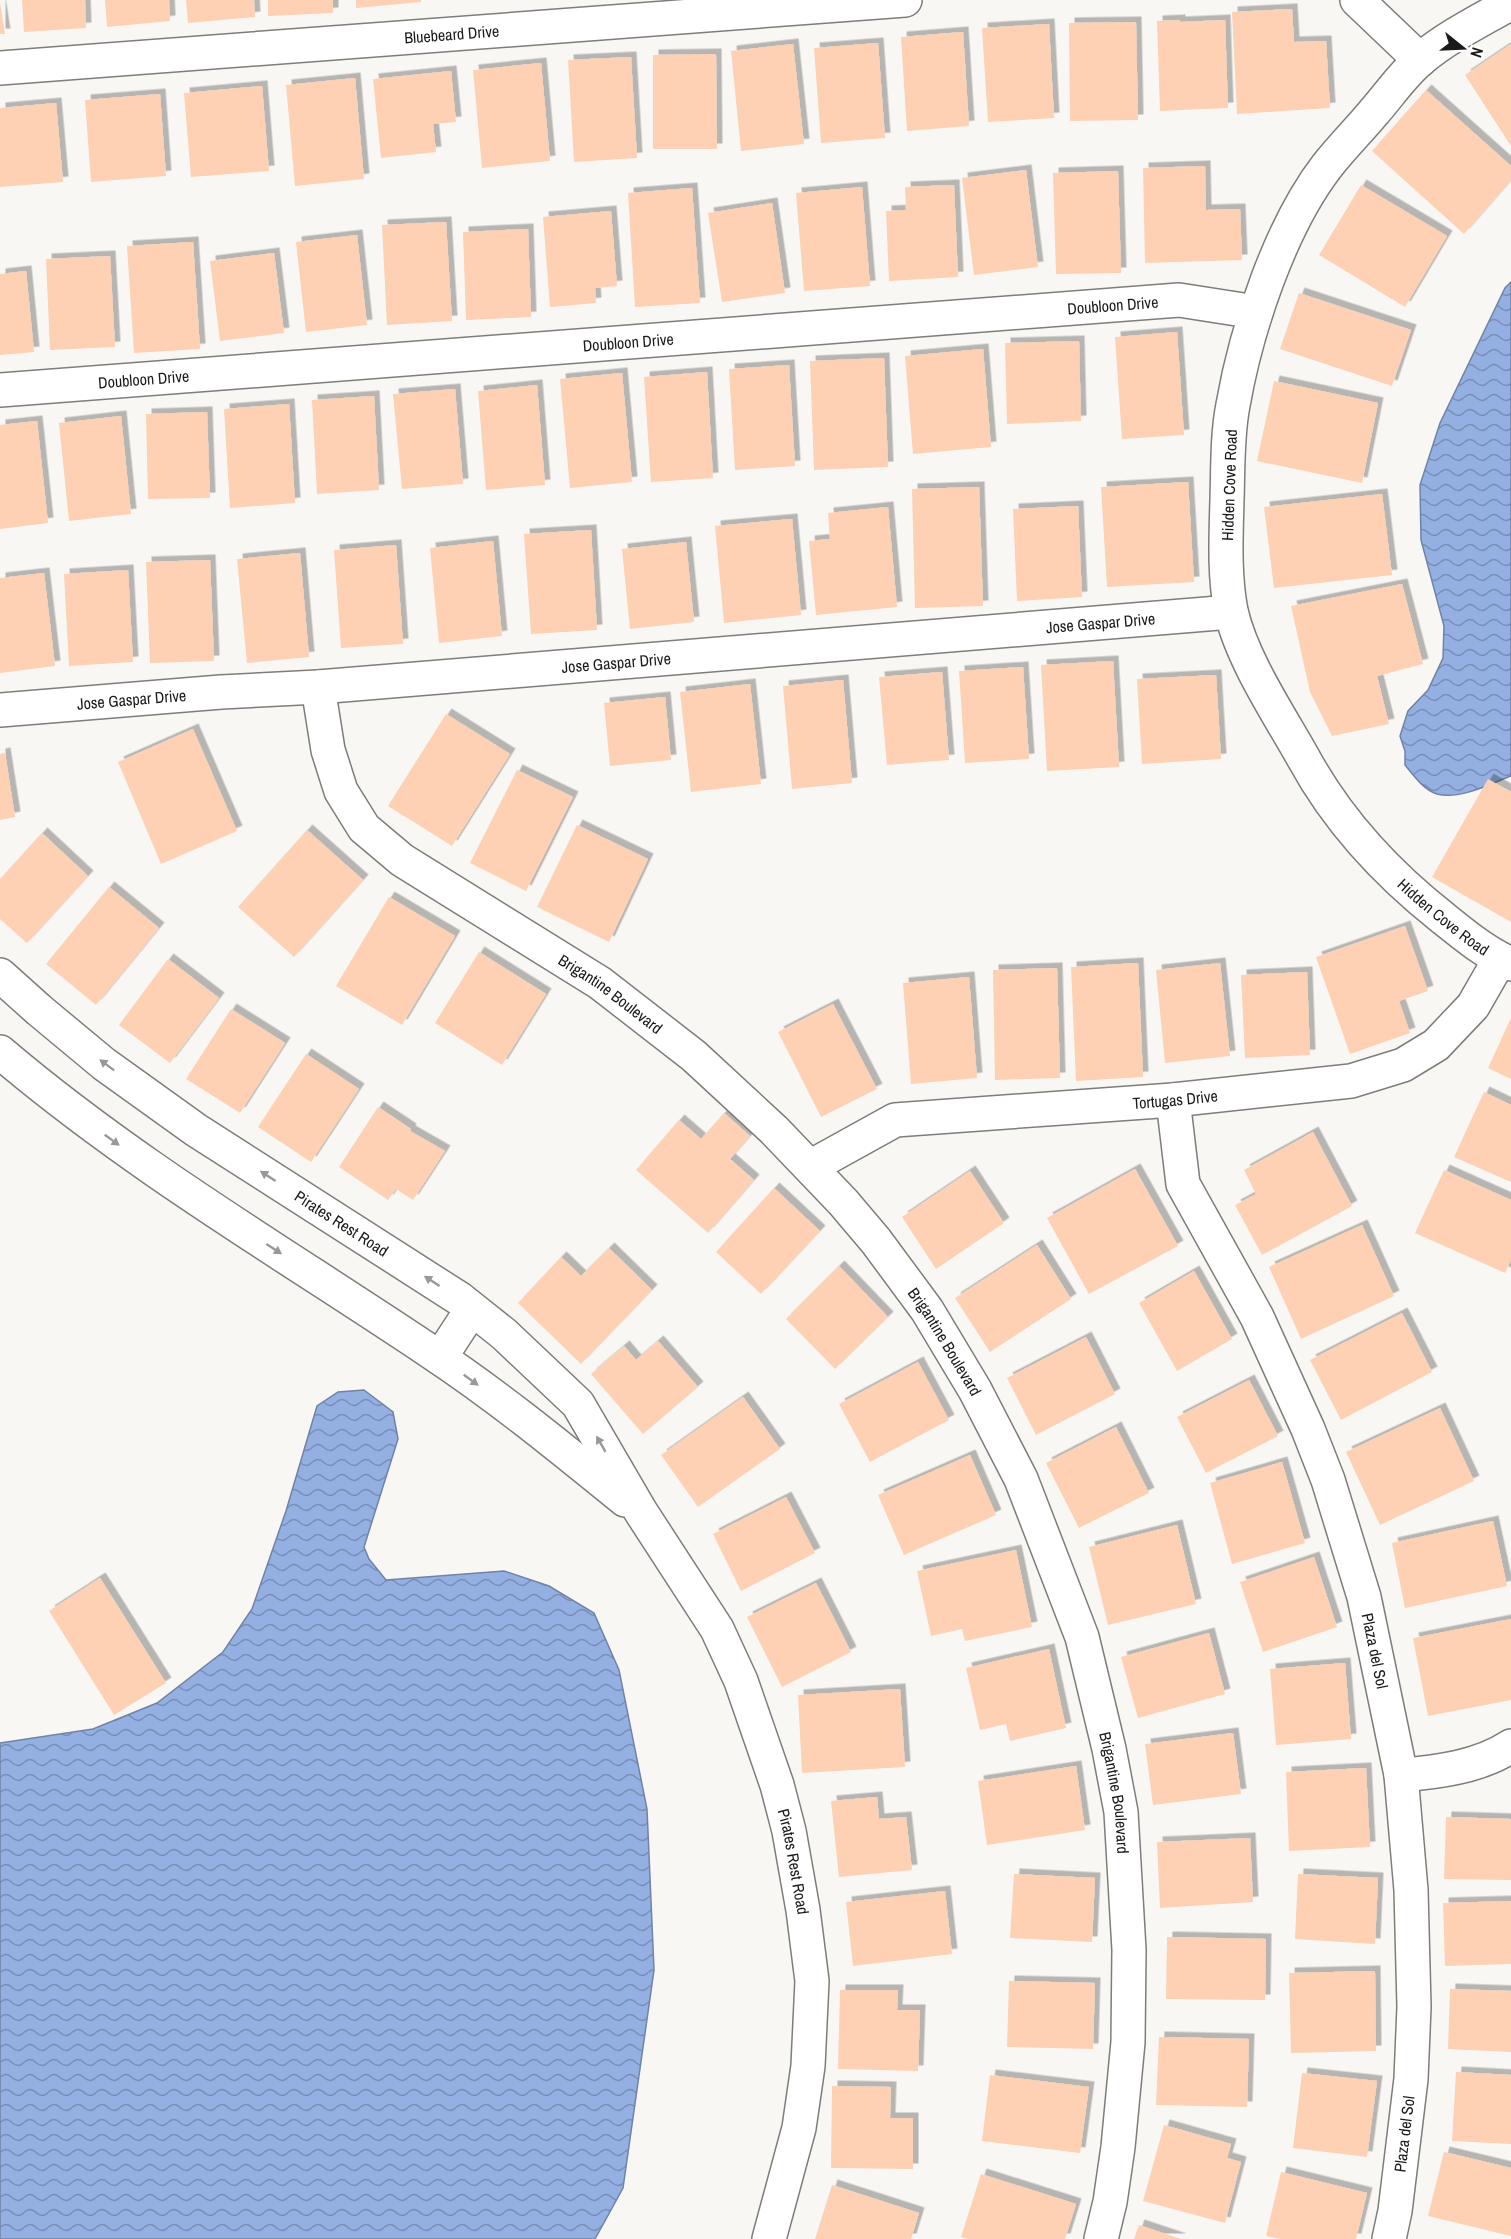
<svg xmlns="http://www.w3.org/2000/svg" width="1511" height="2239" viewBox="0 0 1511 2239" font-family="'Archivo Narrow',sans-serif">
<style>
.water{fill:url(#water-waves);stroke:#7083a6;stroke-width:1.5}
.building{fill:#fed0b4;filter:url(#shadow)}
.lines{fill:none;stroke-linecap:round;stroke-linejoin:round}
.minor-casing{stroke:#7f7d79;stroke-width:36}
.minor{stroke:#fff;stroke-width:33}
.oneway{fill:#989897}
.labels{text-anchor:middle;dominant-baseline:central;stroke-width:5;stroke-linejoin:round;paint-order:stroke}
.street-label{font-size:16px;fill:#1b1a18;stroke:#fff}
</style>
<defs>
<pattern id="water-waves" width="16" height="10" patternUnits="userSpaceOnUse" patternTransform="scale(1.5)"><rect width="16" height="10" fill="#94b0e3"/><path d="M0 5q4-4 8 0t8 0" fill="none" stroke="#788eb7"/></pattern>
<filter id="shadow"><feDropShadow dx="5.5" dy="-5.5" stdDeviation="0" flood-color="#0004"/></filter>
</defs>
<rect width="100%" height="100%" fill="#f9f7f3"/>
<g class="water">
<path d="M1511,282V776C1490,784 1460,800 1437,794C1424,790 1413,775 1405,765V751L1400,736L1408,711L1428,690L1443,658L1444,626L1421,540L1420,485L1440,423L1505,288Z"/>
<path d="M364,1390L393,1412L398,1439L364,1547L369,1559L386,1580L504,1571L549,1586L594,1613L619,1670L647,1809L654,1970L623,2188L595,2239H0V1743L93,1729L157,1703L223,1652L252,1609L286,1511L317,1406L338,1392Z"/>
</g>
<g class="building">
<path d="M22,0H85L86,28L24,32Z"/>
<path d="M105,0H169L170,21L107,27Z"/>
<path d="M186,0H254L255,17L188,23Z"/>
<path d="M268,0H333V13L268,16Z"/>
<path d="M356,0H421V2L356,8Z"/>
<path d="M0,3L5,34H0Z"/>
<path d="M1292,9L1294,42L1326,41L1330,108L1237,114L1232,12Z"/>
<path d="M1180,20V22L1225,20L1228,108L1160,111L1157,21Z"/>
<path d="M1136,22L1138,120L1070,121L1069,23Z"/>
<path d="M1049,24L1054,118L988,122L982,28Z"/>
<path d="M963,32L969,126L907,131L901,37Z"/>
<path d="M878,43L885,138L821,143L814,48Z"/>
<path d="M793,44L804,144L741,151L731,51Z"/>
<path d="M1511,44V146L1465,75Z"/>
<path d="M716,54L717,149H653V55Z"/>
<path d="M631,57L637,158L574,162L568,60Z"/>
<path d="M541,63L550,161L482,168L473,70Z"/>
<path d="M451,71L456,122L433,124L436,152L381,158L373,79Z"/>
<path d="M355,78L364,179L295,186L286,85Z"/>
<path d="M262,86L269,171L191,177L184,93Z"/>
<path d="M1426,90L1511,166V180L1464,234L1372,151Z"/>
<path d="M160,94L166,176L91,182L85,100Z"/>
<path d="M56,103L63,182L0,187V108Z"/>
<path d="M1205,166L1206,210L1240,209L1242,260L1145,263L1143,168Z"/>
<path d="M1026,170L1038,267L974,275L962,178Z"/>
<path d="M1118,171L1121,273L1056,274L1053,173Z"/>
<path d="M954,185L958,277L889,281L886,211L906,210L905,187Z"/>
<path d="M1361,185L1447,236L1405,307L1319,255Z"/>
<path d="M862,187L870,286L804,291L796,193Z"/>
<path d="M692,188L700,303L635,307L628,193Z"/>
<path d="M772,203L785,293L722,302L708,213Z"/>
<path d="M611,211L617,286L595,288L596,303L550,307L543,217Z"/>
<path d="M446,222L452,321L387,325L382,225Z"/>
<path d="M528,229L531,317L466,320L463,232Z"/>
<path d="M357,235L367,325L306,332L296,242Z"/>
<path d="M193,242L200,349L134,353L127,246Z"/>
<path d="M274,253L284,333L220,341L210,261Z"/>
<path d="M110,256L115,347L50,350L46,259Z"/>
<path d="M26,271L34,352L0,355V274Z"/>
<path d="M1299,293L1411,330L1392,386L1280,349Z"/>
<path d="M1177,332L1184,435L1122,439L1115,337Z"/>
<path d="M1079,341L1081,421L1007,424L1005,343Z"/>
<path d="M983,349L991,447L913,454L905,356Z"/>
<path d="M884,358L888,467L814,470L810,361Z"/>
<path d="M789,365L795,466L735,470L729,369Z"/>
<path d="M707,372L713,478L651,482L644,377Z"/>
<path d="M622,373L632,482L570,488L560,379Z"/>
<path d="M1274,381L1378,403L1362,483L1257,461Z"/>
<path d="M537,385L545,485L486,490L478,391Z"/>
<path d="M455,389L463,484L402,489L393,394Z"/>
<path d="M374,396L379,490L317,494L312,400Z"/>
<path d="M289,404L295,503L230,508L224,409Z"/>
<path d="M207,412L210,498L148,499L146,414Z"/>
<path d="M121,416L131,514L69,521L59,423Z"/>
<path d="M37,421L48,523L0,529V425Z"/>
<path d="M1188,482L1194,582L1107,587L1101,487Z"/>
<path d="M979,487L983,606L915,608L912,489Z"/>
<path d="M1382,494L1392,575L1274,588L1264,507Z"/>
<path d="M1078,506L1082,597L1017,601L1013,509Z"/>
<path d="M888,507L897,607L816,615L809,541L830,539L828,513Z"/>
<path d="M792,519L801,615L724,623L715,526Z"/>
<path d="M591,530L597,630L531,634L524,534Z"/>
<path d="M493,541L502,636L439,643L430,548Z"/>
<path d="M686,542L694,622L630,629L622,549Z"/>
<path d="M396,545L403,644L341,648L334,550Z"/>
<path d="M300,553L309,657L247,663L237,559Z"/>
<path d="M210,560L214,661L150,663L146,562Z"/>
<path d="M128,570L133,662L69,666L64,574Z"/>
<path d="M44,573L55,666L0,673V578Z"/>
<path d="M1402,584L1423,664L1377,676L1389,724L1332,736L1310,692L1291,606Z"/>
<path d="M1113,661L1119,767L1047,771L1041,665Z"/>
<path d="M1023,667L1029,759L965,763L959,671Z"/>
<path d="M942,672L949,760L887,765L879,677Z"/>
<path d="M1216,675L1221,759L1142,764L1137,679Z"/>
<path d="M843,680L852,783L792,789L783,686Z"/>
<path d="M750,684L761,784L691,792L680,692Z"/>
<path d="M665,697L671,760L610,766L604,703Z"/>
<path d="M446,714L510,754L452,846L388,806Z"/>
<path d="M193,729L237,831L161,864L118,762Z"/>
<path d="M5,753L15,817L0,820V754Z"/>
<path d="M517,770L573,797L526,891L470,863Z"/>
<path d="M1488,779L1511,792V922L1432,877Z"/>
<path d="M577,825L648,859L609,942L537,907Z"/>
<path d="M307,830L363,880L294,957L238,907Z"/>
<path d="M42,833L88,876L27,943L0,919V879Z"/>
<path d="M109,887L159,928L96,1005L46,964Z"/>
<path d="M389,897L455,936L402,1025L336,986Z"/>
<path d="M1405,926L1428,991L1399,1001L1410,1033L1350,1054L1316,957Z"/>
<path d="M479,952L546,994L502,1065L435,1023Z"/>
<path d="M168,959L219,998L170,1063L119,1025Z"/>
<path d="M1138,963L1143,1077L1076,1081L1071,967Z"/>
<path d="M1220,963L1230,1056L1165,1063L1156,970Z"/>
<path d="M1057,968L1060,1078L995,1080L993,970Z"/>
<path d="M1307,972L1310,1055L1245,1058L1241,975Z"/>
<path d="M969,977L977,1078L911,1084L903,983Z"/>
<path d="M833,1004L877,1089L821,1117L778,1032Z"/>
<path d="M231,1009L285,1043L240,1113L186,1079Z"/>
<path d="M1511,1018V1079L1488,1068Z"/>
<path d="M306,1054L359,1089L311,1162L258,1127Z"/>
<path d="M1484,1092L1511,1105V1182L1454,1157Z"/>
<path d="M378,1107L411,1129L410,1131L445,1151L413,1200L396,1189L388,1200L339,1167Z"/>
<path d="M724,1113L750,1136L730,1159L754,1180L708,1233L636,1170L679,1120L701,1139Z"/>
<path d="M1313,1132L1352,1206L1262,1255L1235,1205L1256,1194L1244,1170Z"/>
<path d="M1135,1169L1178,1246L1089,1294L1047,1218Z"/>
<path d="M1444,1170L1511,1200V1260L1505,1273L1415,1233Z"/>
<path d="M970,1171L1004,1223L936,1269L902,1217Z"/>
<path d="M774,1188L820,1231L761,1294L716,1252Z"/>
<path d="M1362,1225L1394,1296L1301,1339L1269,1267Z"/>
<path d="M1037,1245L1071,1299L990,1352L955,1298Z"/>
<path d="M609,1248L652,1290L581,1364L518,1303L561,1257L581,1276Z"/>
<path d="M839,1266L888,1317L835,1369L786,1319Z"/>
<path d="M1194,1271L1232,1339L1177,1371L1139,1303Z"/>
<path d="M1402,1313L1432,1372L1341,1420L1310,1360Z"/>
<path d="M1086,1337L1115,1394L1036,1435L1007,1378Z"/>
<path d="M658,1341L698,1387L643,1434L591,1374L624,1346L636,1360Z"/>
<path d="M918,1362L949,1420L870,1462L839,1404Z"/>
<path d="M1249,1380L1278,1436L1206,1473L1177,1417Z"/>
<path d="M743,1397L780,1449L698,1507L661,1455Z"/>
<path d="M1440,1408L1474,1481L1380,1525L1346,1452Z"/>
<path d="M1116,1427L1149,1493L1079,1528L1046,1463Z"/>
<path d="M970,1455L996,1515L904,1555L878,1495Z"/>
<path d="M1282,1462L1305,1543L1232,1564L1210,1483Z"/>
<path d="M786,1497L815,1553L741,1591L713,1534Z"/>
<path d="M1493,1521L1507,1586L1405,1608L1392,1543Z"/>
<path d="M1177,1525L1196,1604L1108,1625L1089,1547Z"/>
<path d="M1016,1550L1032,1627L965,1641L962,1629L931,1636L917,1571Z"/>
<path d="M1314,1557L1337,1627L1263,1652L1240,1582Z"/>
<path d="M100,1578L166,1683L114,1715L49,1611Z"/>
<path d="M816,1583L851,1652L782,1687L747,1617Z"/>
<path d="M1511,1619V1700L1428,1716L1413,1638Z"/>
<path d="M1209,1633L1225,1694L1138,1718L1121,1657Z"/>
<path d="M1049,1649L1066,1728L1010,1741L1006,1724L980,1730L966,1668Z"/>
<path d="M1345,1663L1351,1739L1276,1745L1270,1669Z"/>
<path d="M900,1689L905,1767L802,1773L798,1695Z"/>
<path d="M1233,1733L1241,1794L1153,1805L1145,1744Z"/>
<path d="M1076,1766L1085,1830L987,1845L978,1781Z"/>
<path d="M1366,1768L1370,1847L1289,1851L1286,1772Z"/>
<path d="M877,1797L879,1819L906,1817L912,1870L839,1877L831,1801Z"/>
<path d="M1446,1817L1511,1819V1880L1444,1879Z"/>
<path d="M1250,1838L1253,1902L1160,1908L1157,1842Z"/>
<path d="M1014,1874L1095,1878L1092,1942L1010,1938Z"/>
<path d="M1298,1874L1378,1878L1375,1944L1295,1939Z"/>
<path d="M945,1891L952,1954L853,1966L846,1902Z"/>
<path d="M1511,1901V1964L1445,1966L1443,1903Z"/>
<path d="M1167,1937L1266,1939L1265,2000L1166,1999Z"/>
<path d="M1375,1971L1376,2051L1291,2053L1289,1973Z"/>
<path d="M1009,1981L1095,1983L1093,2049L1007,2047Z"/>
<path d="M1450,1989L1511,1991V2052L1448,2049Z"/>
<path d="M840,1990H898L897,2010H920L918,2071L838,2069Z"/>
<path d="M1159,2037L1249,2039L1247,2107L1156,2105Z"/>
<path d="M1456,2072L1511,2075V2144L1452,2141Z"/>
<path d="M1302,2073L1377,2081L1367,2157L1293,2148Z"/>
<path d="M990,2075L1089,2087L1080,2153L982,2141Z"/>
<path d="M832,2086L891,2087L890,2118H913V2169L831,2168Z"/>
<path d="M1164,2125L1231,2144L1227,2158L1241,2162L1225,2223L1143,2201Z"/>
<path d="M1444,2152L1511,2168V2236L1428,2216Z"/>
<path d="M1281,2172L1367,2193L1356,2239H1280L1266,2236Z"/>
<path d="M981,2174L1076,2204L1065,2239H967L961,2237Z"/>
<path d="M832,2185L919,2213L911,2239H815Z"/>
<path d="M1139,2225L1181,2239H1134Z"/>
</g>
<g class="lines">
<defs>
<g id="minor">
<path d="M1357,0L1420,60"/>
<path id="s1" d="M1511,3C1481,20 1447,37 1421,59C1403,74 1389,95 1374,112C1359,130 1342,147 1327,166C1280,227 1246,330 1233,405C1227,435 1228,469 1227,500C1226,536 1224,575 1231,611C1242,660 1280,716 1304,759C1339,823 1386,873 1443,918C1464,935 1486,953 1511,964"/>
<path id="s2" d="M0,68L905,0"/>
<path id="s3" d="M0,390L1179,300L1256,312"/>
<path id="s4" d="M318,687L328,750L341,791L364,828L402,860L600,983L694,1056L774,1130L843,1202L876,1241L927,1310L975,1390L1021,1479L1082,1637L1109,1749L1121,1812L1129,1950L1128,2042L1118,2147L1110,2202L1101,2239"/>
<path id="s5" d="M0,710L221,692L318,687L1231,612"/>
<path id="s6" d="M0,975L39,1010L104,1064L196,1130L460,1299L504,1334L578,1404L641,1512L717,1629L741,1681L777,1785L789,1831L803,1910L812,1981L808,2066L799,2128L769,2239"/>
<path d="M0,1052C134,1166 285,1254 431,1352C499,1397 562,1449 625,1500"/>
<path id="s7" d="M1173,1100L1183,1184L1257,1317L1308,1429L1328,1480L1364,1597L1401,1775L1411,1890L1414,2007L1411,2079L1395,2211L1389,2239"/>
<path id="s8" d="M810,1167L895,1120L1173,1100L1351,1081L1403,1065L1436,1045L1473,1006L1500,959"/>
<path d="M440,1358L472,1309"/>
<path d="M1401,1775C1438,1772 1479,1767 1511,1746"/>
</g>
</defs>
<use href="#minor" class="minor-casing"/>
<use href="#minor" class="minor"/>
</g>
<defs><path id="oneway-solid" d="M-6-.8H1V-3.2L6.5 0L1 3.2V.8H-6Z" transform="scale(1.5)"/></defs>
<g class="oneway">
<use href="#oneway-solid" transform="translate(107 1065) rotate(-143)"/>
<use href="#oneway-solid" transform="translate(112 1140) rotate(36)"/>
<use href="#oneway-solid" transform="translate(268 1176) rotate(-147)"/>
<use href="#oneway-solid" transform="translate(274 1249) rotate(33)"/>
<use href="#oneway-solid" transform="translate(432 1281) rotate(-147)"/>
<use href="#oneway-solid" transform="translate(471 1380) rotate(36)"/>
<use href="#oneway-solid" transform="translate(601 1444) rotate(-120)"/>
</g>
<g class="labels">
<g class="street-label">
<text stroke="none"><textPath href="#s2" startOffset="453">Bluebeard Drive</textPath></text>
<text stroke="none"><textPath href="#s3" startOffset="1116">Doubloon Drive</textPath></text>
<text stroke="none"><textPath href="#s3" startOffset="630">Doubloon Drive</textPath></text>
<text stroke="none"><textPath href="#s3" startOffset="144">Doubloon Drive</textPath></text>
<text transform="translate(1229 485) rotate(-88)">Hidden Cove Road</text>
<text stroke="none"><textPath href="#s5" startOffset="1104">Jose Gaspar Drive</textPath></text>
<text stroke="none"><textPath href="#s5" startOffset="618">Jose Gaspar Drive</textPath></text>
<text stroke="none"><textPath href="#s5" startOffset="132">Jose Gaspar Drive</textPath></text>
<text stroke="none"><textPath href="#s1" startOffset="1092">Hidden Cove Road</textPath></text>
<text stroke="none"><textPath href="#s4" startOffset="448">Brigantine Boulevard</textPath></text>
<text stroke="none"><textPath href="#s8" startOffset="378">Tortugas Drive</textPath></text>
<text stroke="none"><textPath href="#s6" startOffset="423">Pirates Rest Road</textPath></text>
<text stroke="none"><textPath href="#s4" startOffset="934">Brigantine Boulevard</textPath></text>
<text stroke="none"><textPath href="#s7" startOffset="592">Plaza del Sol</textPath></text>
<text stroke="none"><textPath href="#s4" startOffset="1420">Brigantine Boulevard</textPath></text>
<text stroke="none"><textPath href="#s6" startOffset="1232">Pirates Rest Road</textPath></text>
<text transform="translate(1404 2134) rotate(-83)">Plaza del Sol</text>
</g>
</g>
<g transform="translate(1463 48) rotate(108)" stroke="#ffffff" stroke-width="4.5" paint-order="stroke">
<path d="M0-4.5L10 22L0 15L-10 22Z" fill="#1b1a18"/>
<text y="-9" font-size="16" font-weight="bold" text-anchor="middle" fill="#1b1a18">N</text>
</g>
</svg>
